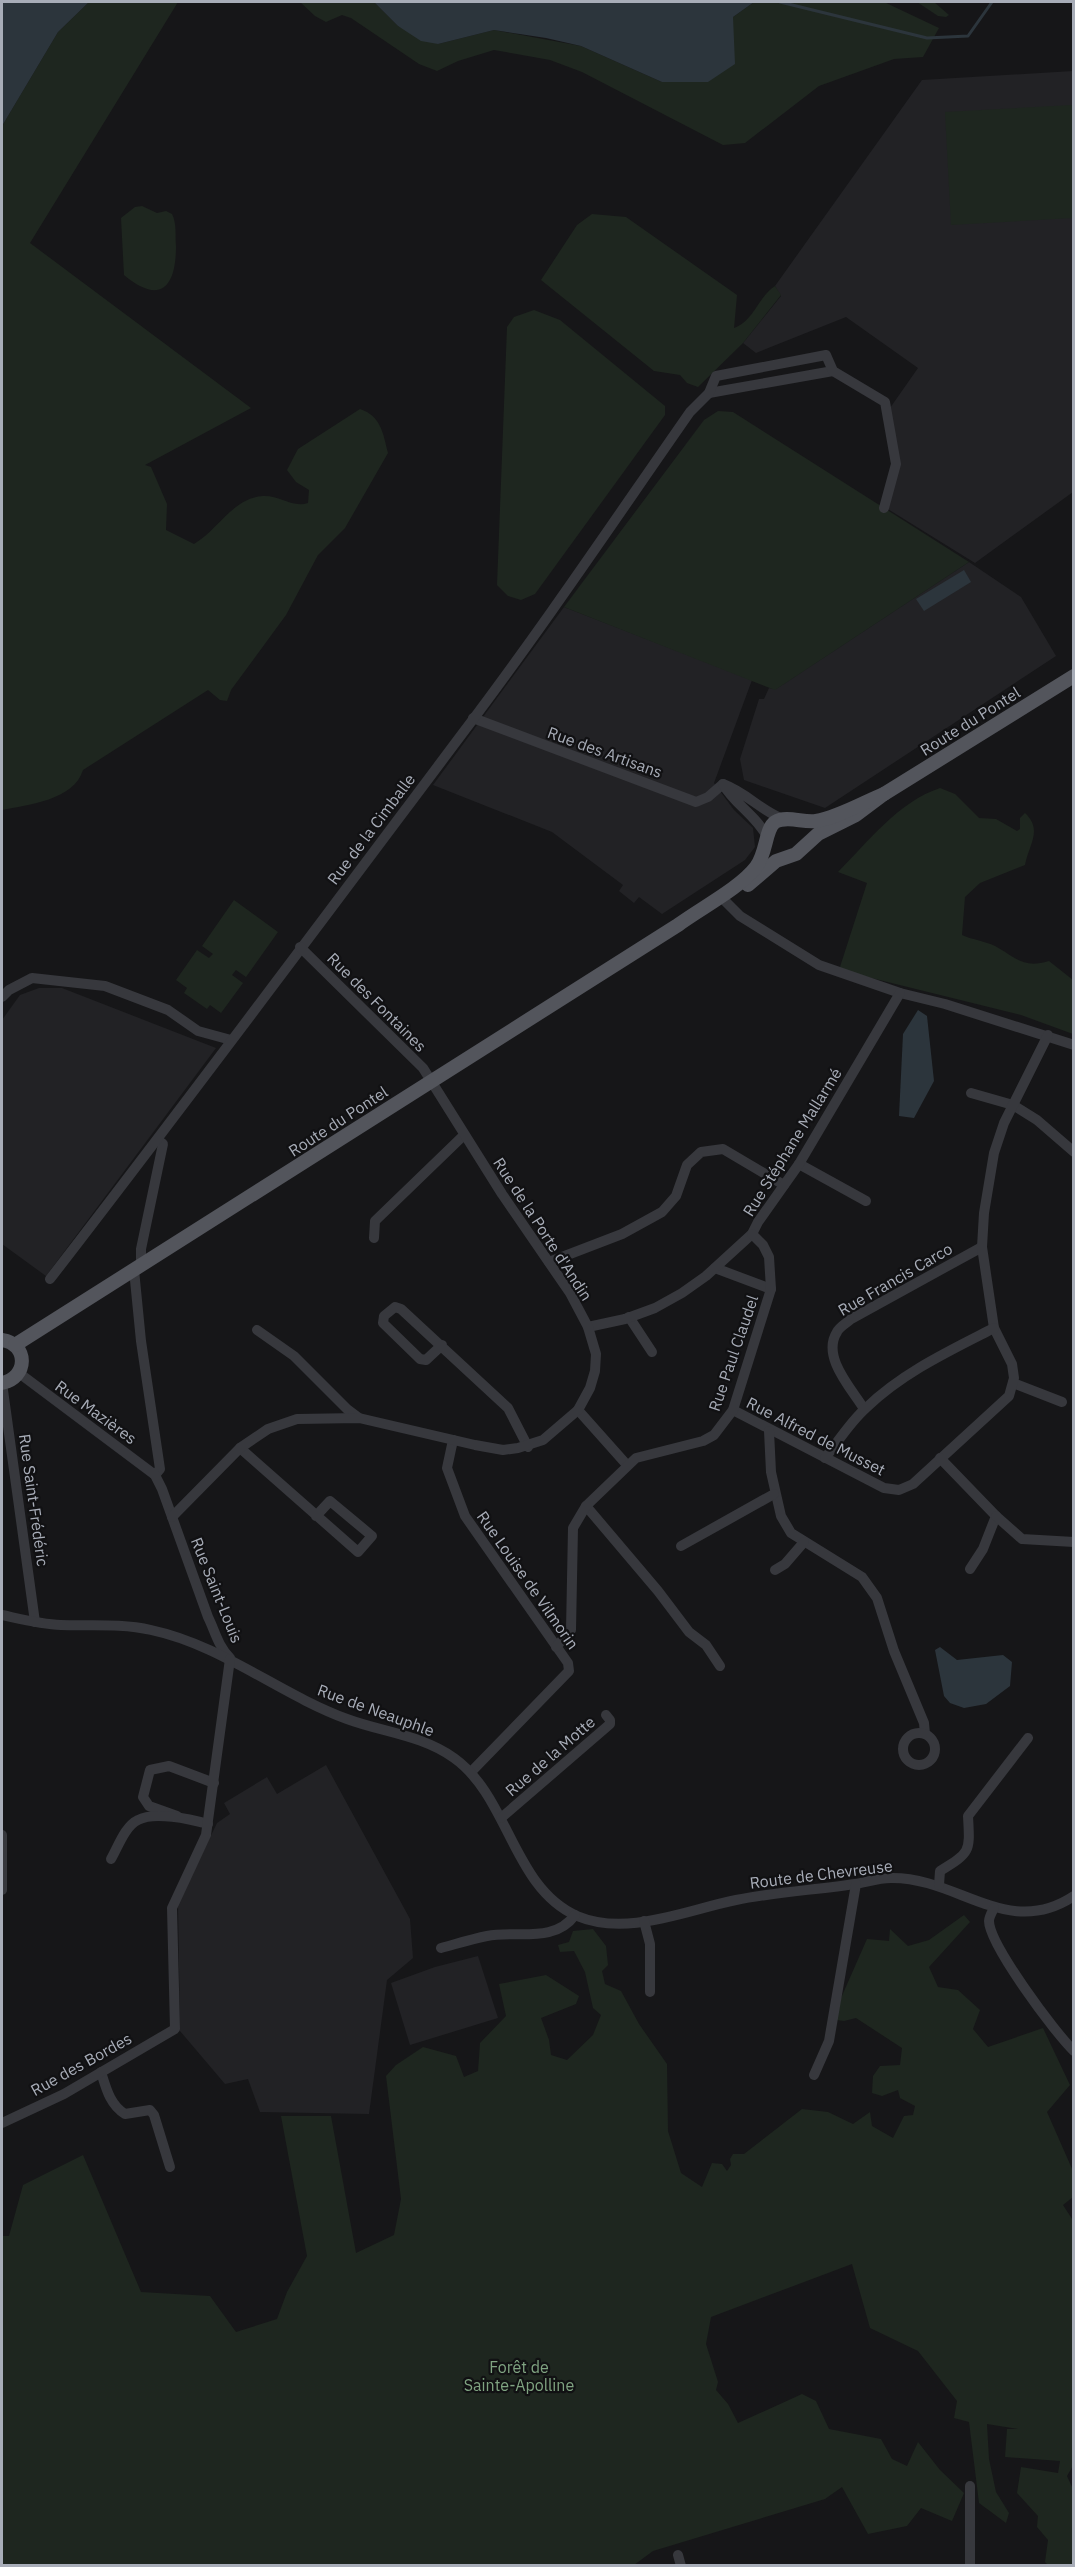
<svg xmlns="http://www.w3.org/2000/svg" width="1075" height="2567" viewBox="0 0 1075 2567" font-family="'IBM Plex Sans',sans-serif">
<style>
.built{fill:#222225}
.green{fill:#1e261f}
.water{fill:#2c353c}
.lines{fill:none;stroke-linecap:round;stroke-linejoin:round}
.stream{stroke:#2c353c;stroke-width:3}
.minor{stroke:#37383d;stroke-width:10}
.major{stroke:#53555c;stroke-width:14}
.labels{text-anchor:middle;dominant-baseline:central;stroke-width:4.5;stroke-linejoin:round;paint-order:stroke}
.street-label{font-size:16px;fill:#a8adb8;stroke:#111113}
.park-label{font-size:16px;fill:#7fa381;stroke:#111113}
</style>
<rect width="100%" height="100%" fill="#161618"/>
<g class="built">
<path d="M1073,71V492L975,563L883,506L897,465L883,418L918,368L846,317L756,353L743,343L781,296L775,286L922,80Z"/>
<path d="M969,562L1021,597L1056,656L825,808L744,780L740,759L759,699H764L769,688L776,689Z"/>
<path d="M564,607L752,680L714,783L734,810L753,828L755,847L745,860L662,914L639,897L634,903L619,891L623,885L552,832L433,785Z"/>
<path d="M39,988H62L216,1048L46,1276L2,1244V1020L20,995Z"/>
<path d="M326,1765L410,1919L413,1958L387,1980L369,2114L260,2112L248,2079L225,2084L180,2031L178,1904L217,1823L230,1814L224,1803L267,1777L277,1794Z"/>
<path d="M478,1956L498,2018L410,2045L391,1983L435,1967Z"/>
</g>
<g class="green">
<path d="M89,2H178L30,243L251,408L145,465L151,467L167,504L166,530L194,544C218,530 233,498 263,496C279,495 292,508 308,503L309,490L296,482L287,470L298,449L360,409C381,416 383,433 388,453L345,528L318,555L286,615L231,690L227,701L220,700L208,690L83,770C74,800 28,805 2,810V126L58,32Z"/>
<path d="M300,2H374L398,26L438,44L494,30L581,46L662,82H708L733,17L754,2H884L939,28L923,57L894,59L819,86L745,143L723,145L582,72L550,60L494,50L458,61L437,71L419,64L351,18L342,15L326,22L315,16Z"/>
<path d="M917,2H934L949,15L946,17L938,16Z"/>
<path d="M1073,105V218L951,225L945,112Z"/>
<path d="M142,206L157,213L166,211L172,214C177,224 175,235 176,246C176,288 160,305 124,275L121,218L135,207Z"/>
<path d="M592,214L626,217L737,295L734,328C754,321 758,297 775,286L781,295L743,343L698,387L687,383L680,375L654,371L541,280L577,225Z"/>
<path d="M534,310L560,320L665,406V415L535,594L521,600L508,596L497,585L507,327L514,317Z"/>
<path d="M718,411L733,412L969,562L775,690L564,607L704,420Z"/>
<path d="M940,788L955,794L979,818L996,819L1017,831L1020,829V818L1025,813C1043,830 1029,844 1025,865L980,883L965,897L962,935C973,940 985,941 995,946C1017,958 1023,969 1049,961L1073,980V1034L1021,1015L839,970L867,883L838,872C869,841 898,802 940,788Z"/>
<path d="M234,900L278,932L246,977L236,970L232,975L243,983L221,1013L210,1005L207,1009L184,993L187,988L176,980L197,950L209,958L213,954L202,946Z"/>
<path d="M964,1915L970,1922L929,1967L938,1987L958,1990L980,2010L973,2029L988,2047L1043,2028L1070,2085L1047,2112L1073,2171V2197L1063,2205L1074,2222V2464L1067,2476L1073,2489V2565H1048L1045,2562L1048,2540L1037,2527L1038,2516L1017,2493L1021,2467L1058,2473L1060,2461L1005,2457L1007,2429H1018L987,2424L989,2459L996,2492L1009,2513L1006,2523L979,2503L969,2422L954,2418L957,2401L918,2351L870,2328L852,2264L711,2317L706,2344L718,2382L716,2390L728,2404L738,2423L802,2394L816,2401L829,2429L881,2439L892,2459L907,2466L918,2442L940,2470L964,2493L952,2521L921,2508L907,2526L868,2534L842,2487L825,2499L653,2551L634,2565H2V2236H9L23,2185L83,2155L141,2292L210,2296L236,2332L277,2319L287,2292L307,2256L281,2116H331L356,2253L394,2235L401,2199L386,2076L396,2065L423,2047L456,2056L464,2077L478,2071L480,2043L506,2016L499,1984L546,1975L579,1996L576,2004L541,2018L549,2040L551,2055L567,2060L593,2035L601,2015L593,2008L585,1972L574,1951L560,1952L558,1945L569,1942L573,1931L593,1929L606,1946L608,1965L602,1971L605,1984L621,1991L639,2024L667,2064L668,2131L681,2173L702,2187L712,2163L722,2164L727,2171L731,2165L730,2159L733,2154H744L802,2109L828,2112L853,2124L870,2112L872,2126L893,2138L904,2116L913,2115L915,2106L900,2098L898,2090L882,2096L872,2093L873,2076L880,2066L900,2065L902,2048L856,2018L844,2021L837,2020L841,1998L867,1939L889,1941L890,1929L908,1946L929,1940Z"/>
</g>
<g class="water">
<path d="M2,2H89L58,32L2,126Z"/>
<path d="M374,2H754L733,17L735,64L708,82H662L581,46L546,38L494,30L438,44L421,41L398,26Z"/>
<path d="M964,570L971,582L924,611L916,599Z"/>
<path d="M918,1010L927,1016L934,1081L914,1118L899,1116L903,1034Z"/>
<path d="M940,1647L957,1660L1003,1655L1012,1662L1010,1686L986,1704L964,1708L950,1703L944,1696L935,1650Z"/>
</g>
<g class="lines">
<path class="stream" d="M780,2L927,38L968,36L992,2"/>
<g class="minor">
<path d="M709,393L833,371"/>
<path d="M473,718L696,802L708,797L723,784"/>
<path d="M767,837C757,816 734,804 723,784C747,793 760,810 783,819"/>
<path d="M725,901L740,916L819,965L900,993L945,1004L1074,1045"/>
<path d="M2,997L9,990L32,978L105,986L168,1010L198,1031L231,1040"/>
<path d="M971,1093L1013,1105L1037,1120L1074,1152"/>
<path d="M799,1164L866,1201"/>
<path d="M374,1238L375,1221L464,1135"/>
<path d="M549,1262L622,1234L662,1212L676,1196L687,1165L701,1152L723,1149L784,1185"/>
<path d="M141,1265V1249L163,1144L158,1140"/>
<path d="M715,1268L771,1289"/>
<path d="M134,1270L141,1341L160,1469L155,1475"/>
<path d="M50,1279C190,1098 327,914 465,730C543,627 616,518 690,412L709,393L716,376L826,355L833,371L885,402L896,464L884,508"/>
<path d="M629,1317L652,1352"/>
<path d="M588,1327L625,1319L655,1308L682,1293L706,1276L752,1234L758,1222L799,1164L900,993"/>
<path d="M257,1330L294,1356L347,1409L359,1418"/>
<path d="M442,1345L426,1360L420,1359L383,1323L384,1316L395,1307L401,1309L508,1408L528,1447"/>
<path d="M19,1373L155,1475L162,1489L208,1617C215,1631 218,1646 230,1658"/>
<path d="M2,1383L35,1622"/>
<path d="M1013,1383L1062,1402"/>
<path d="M864,1409C852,1389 821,1357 837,1332C839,1327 847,1323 851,1319L982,1247"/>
<path d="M578,1410L627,1465"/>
<path d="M733,1410L884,1488L899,1490L913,1484L1009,1396L1014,1378L1012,1364L994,1328L982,1247L984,1213L994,1153L1004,1123L1048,1035"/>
<path d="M769,1431L771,1472L781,1516L791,1533L862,1577L877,1598L894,1651L924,1723L925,1734"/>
<path d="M453,1440L447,1468L465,1516L568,1663L569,1671L471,1772"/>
<path d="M240,1448L358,1552L372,1536L330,1501L316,1516"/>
<path d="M825,1458C838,1442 850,1422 866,1408C902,1373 949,1351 994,1328"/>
<path d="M940,1458L996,1516L983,1549L970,1569"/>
<path d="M586,1506L658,1591L689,1632L706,1645L720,1666"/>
<path d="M996,1516L1022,1539L1074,1542"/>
<path d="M172,1517L240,1448L268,1429L297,1419L359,1418L475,1445L503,1450L518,1448L543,1440L578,1410L590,1388L595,1371L596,1354L588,1327L570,1293L502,1194L423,1068L300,947"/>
<path d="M681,1546L774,1494"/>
<path d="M775,1570L785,1564L804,1542"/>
<path d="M2,1615C21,1619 41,1624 61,1625C91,1626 121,1623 151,1630C222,1645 279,1694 347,1719C382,1732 422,1735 454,1758C509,1797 513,1888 577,1916C627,1937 686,1910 736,1900C775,1892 815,1890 855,1884C867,1882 879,1878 891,1878C958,1877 1008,1940 1074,1896"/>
<path d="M556,1647L571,1630L573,1528L586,1506L636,1458L703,1441L714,1435L733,1410L771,1289L769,1257L763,1245L752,1234"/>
<circle cx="919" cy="1749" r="16"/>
<path d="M177,1816L149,1806L143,1797L150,1770L169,1766L214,1783"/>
<path d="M501,1818L610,1724V1720L606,1715"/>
<path d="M2,1835V1890"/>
<path d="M111,1859C118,1847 125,1826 138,1820C154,1811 190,1819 208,1824"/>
<path d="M939,1885L940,1871C971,1852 970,1852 968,1816L1028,1738"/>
<path d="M994,1908C992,1912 989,1917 989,1921C989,1944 1055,2033 1074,2051"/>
<path d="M644,1921L650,1944V1992"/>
<path d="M441,1948C456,1944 472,1939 487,1936C516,1930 554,1944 575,1915"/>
<path d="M101,2072C106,2088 110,2105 125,2114L150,2110L154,2115L170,2167"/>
<path d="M814,2075L829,2041L856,1884"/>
<path d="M2,2123L64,2094L175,2029L172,1908L206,1835L230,1659"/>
<path d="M678,2555L681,2566"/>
<path d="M970,2566V2486"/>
</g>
<g class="major">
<path d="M748,885L776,861L796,854L818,834L856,815L884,794L1074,676"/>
<path d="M2,1340C29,1344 28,1378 2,1383"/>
<path d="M15,1345L678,925C701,908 740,888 756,867C767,853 765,829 775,822C787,815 803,823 816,821C839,817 862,803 884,794"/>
</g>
</g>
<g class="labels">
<g class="street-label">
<text transform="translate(970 721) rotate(-32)">Route du Pontel</text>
<text transform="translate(605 752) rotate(20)">Rue des Artisans</text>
<text transform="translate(371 829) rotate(-53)">Rue de la Cimballe</text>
<text transform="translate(377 1002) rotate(45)">Rue des Fontaines</text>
<text transform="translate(338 1121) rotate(-33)">Route du Pontel</text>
<text transform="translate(792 1142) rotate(-58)">Rue Stéphane Mallarmé</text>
<text transform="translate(543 1229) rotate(57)">Rue de la Porte d'Andin</text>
<text transform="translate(895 1279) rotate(-30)">Rue Francis Carco</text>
<text transform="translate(733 1353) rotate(-71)">Rue Paul Claudel</text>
<text transform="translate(96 1412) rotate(36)">Rue Mazières</text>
<text transform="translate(816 1436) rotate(27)">Rue Alfred de Musset</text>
<text transform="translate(34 1500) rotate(82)">Rue Saint-Frédéric</text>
<text transform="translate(528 1580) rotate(55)">Rue Louise de Vilmorin</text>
<text transform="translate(217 1590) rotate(68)">Rue Saint-Louis</text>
<text transform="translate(376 1710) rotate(20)">Rue de Neauphle</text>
<text transform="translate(550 1756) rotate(-41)">Rue de la Motte</text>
<text transform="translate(821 1874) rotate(-7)">Route de Chevreuse</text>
<text transform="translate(81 2064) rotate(-29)">Rue des Bordes</text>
</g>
<g class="park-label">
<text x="519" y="2367">Forêt de<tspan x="519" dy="18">Sainte-Apolline</tspan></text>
</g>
</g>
<rect width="1075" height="2567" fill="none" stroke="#a8adb8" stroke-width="6"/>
</svg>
